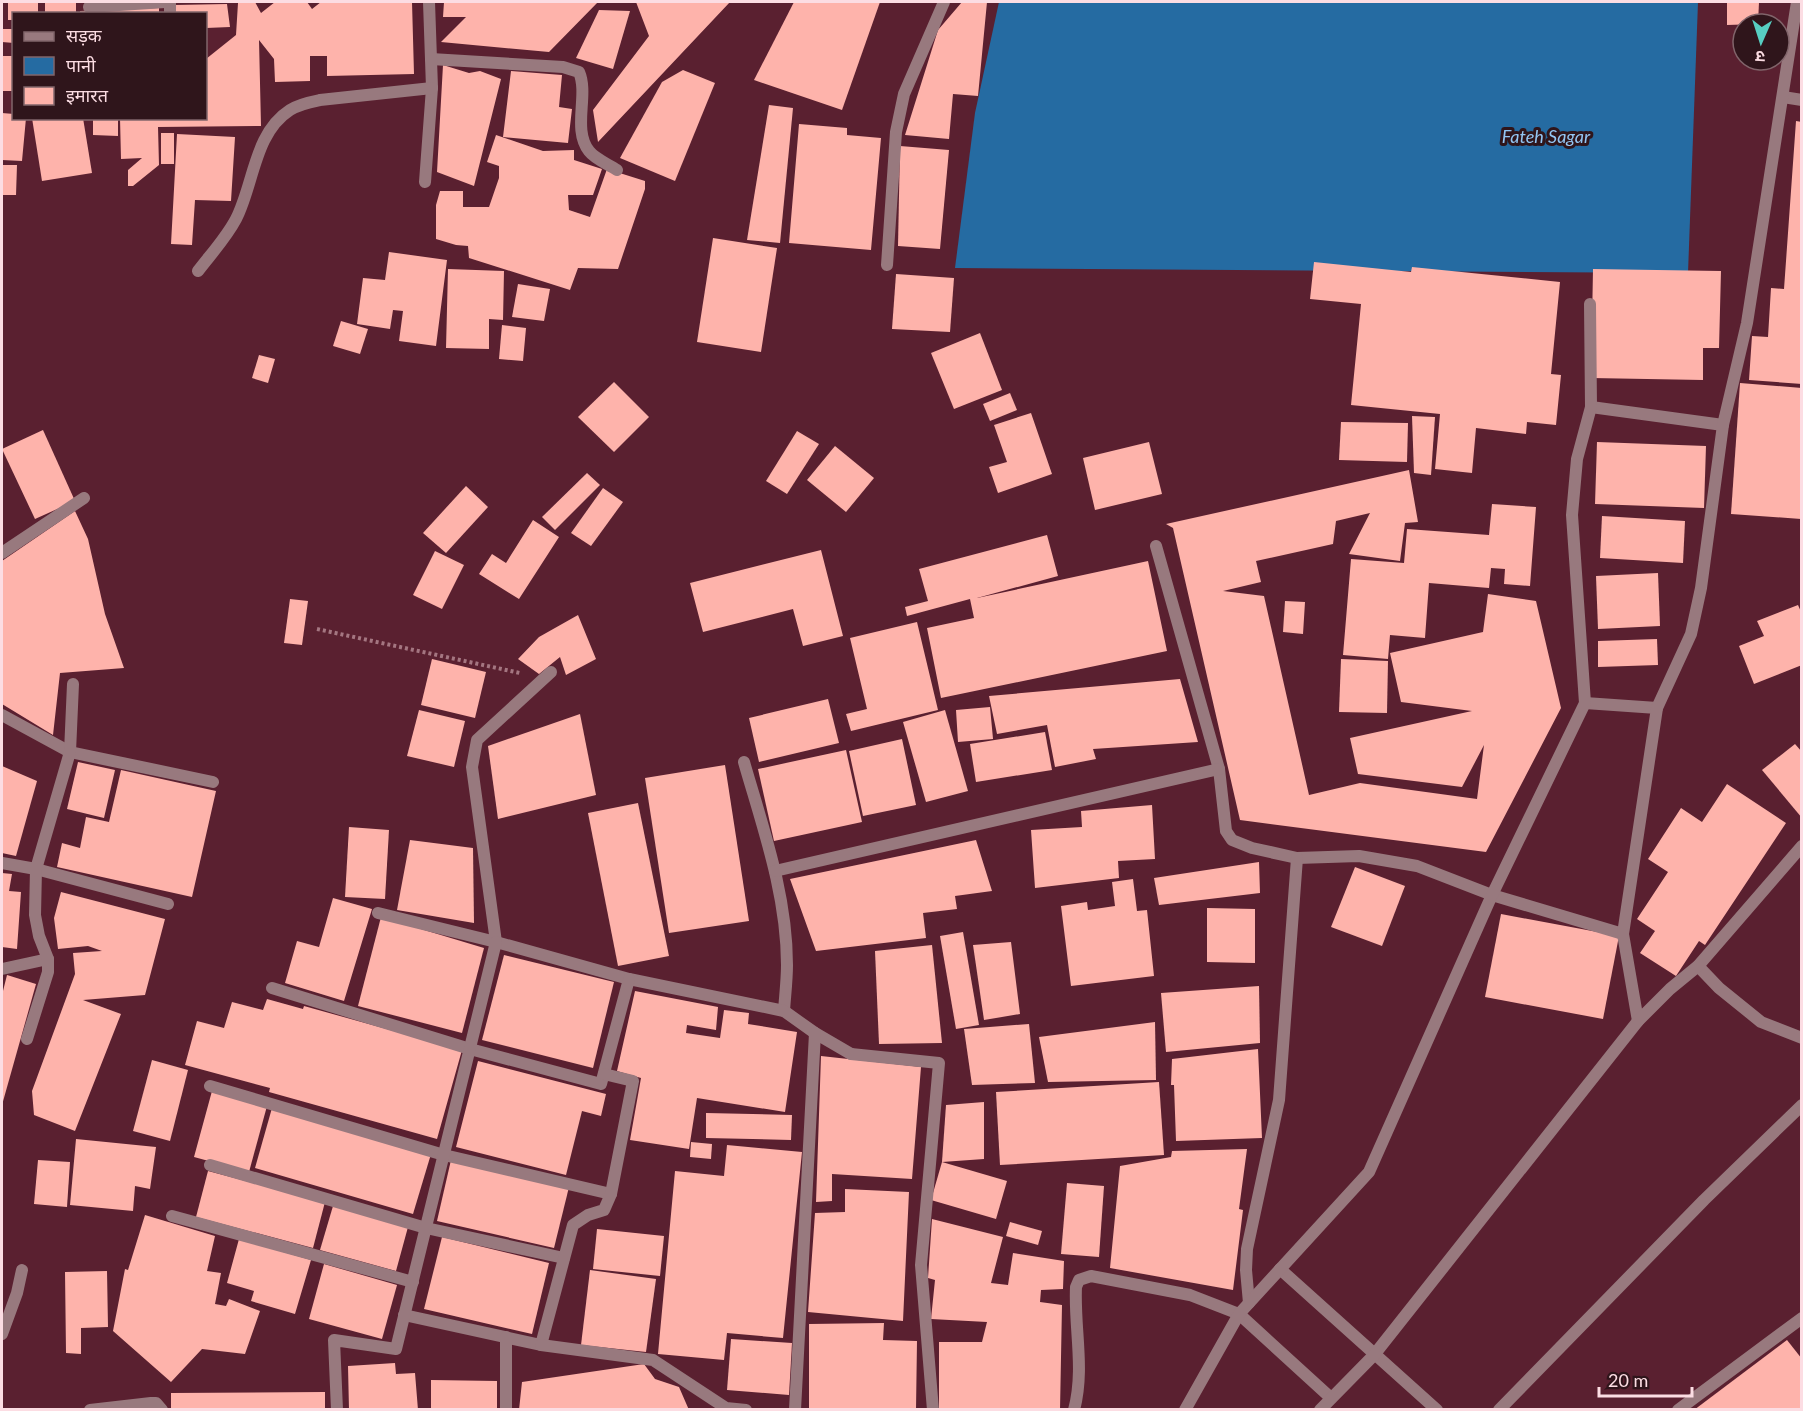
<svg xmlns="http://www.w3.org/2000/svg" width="1803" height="1411" viewBox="0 0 1803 1411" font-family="Lato,'Noto Sans Devanagari',sans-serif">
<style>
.water{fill:#256ba2}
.building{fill:#feb3ab}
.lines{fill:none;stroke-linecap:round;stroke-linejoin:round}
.path{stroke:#a47681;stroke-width:4;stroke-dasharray:3 3;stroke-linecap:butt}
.service{stroke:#98797e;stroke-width:12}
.minor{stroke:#98797e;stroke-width:12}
.tertiary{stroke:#98797e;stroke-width:12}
.labels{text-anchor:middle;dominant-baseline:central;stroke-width:6;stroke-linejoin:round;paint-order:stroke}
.water-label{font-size:18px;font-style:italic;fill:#93c6f4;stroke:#2f151b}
</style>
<rect width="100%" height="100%" fill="#5a2030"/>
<path class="water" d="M999,2H1698L1688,273L955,268L975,113Z"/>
<g class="building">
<path d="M8,2H38V14H14V20H8Z"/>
<rect x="45" y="2" width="31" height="12"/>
<path d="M255,2L261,13L275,2H307L312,9L321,2H412L414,74L327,76V56H310V81L275,82L274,59L259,40L261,126L158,127L159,165L133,186H128V170L142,158L121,159L120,118H206V59L236,35L238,3Z"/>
<path d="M444,2H598L549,52L441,42L466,17H443Z"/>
<path d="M636,2H730L598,142L593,110L649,36Z"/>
<path d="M794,2H880L842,110L754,80Z"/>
<path d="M962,2H987L978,96L953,94L949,139L905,135L938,30Z"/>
<path d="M1727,2H1759L1758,24L1727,25Z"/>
<path d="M227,4L230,27L206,28V14H176L175,5Z"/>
<path d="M159,8V14H80V11Z"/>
<path d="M599,10L630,11L613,69L576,58Z"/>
<path d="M2,29H14V43L2,42Z"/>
<rect x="2" y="56" width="12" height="35"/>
<path d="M443,65L469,73L480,71L501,79L474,186L437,172Z"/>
<path d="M683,70L715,83L675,181L620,158L662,82Z"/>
<path d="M511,71L562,75L559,107L572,109L568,143L503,137Z"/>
<path d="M769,105L793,108L780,243L747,240Z"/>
<path d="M2,113L14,114V118H26L22,161L2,160Z"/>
<path d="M32,118H83L92,173L42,181Z"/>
<path d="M93,118H118V136L93,135Z"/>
<path d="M1796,121L1802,122V384L1749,380L1752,336L1768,337L1771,288L1784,289Z"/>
<path d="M799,124L847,128V135L881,138L871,250L789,243Z"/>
<rect x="161" y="133" width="13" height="31"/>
<path d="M177,134L235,137L231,201L195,200L192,245L171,244Z"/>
<path d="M496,135L543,151L574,150V160L602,169L593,195H568L569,210L590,217L607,169L645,181V189L618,269L578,268L570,290L469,258L468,246L456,245L436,239V205L440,191H463V207H489L499,178V166L487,162Z"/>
<path d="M900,146L949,150L940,249L898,246Z"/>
<path d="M2,165H17L16,195H2Z"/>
<path d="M713,238L777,248L761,352L697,342Z"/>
<path d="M389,252L447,260L436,346L399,341L403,311L393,310L390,329L357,324L363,278L385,280Z"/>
<path d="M1314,262L1411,272L1412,267L1560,282L1551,374L1561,375L1556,425L1527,422L1526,434L1476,428L1472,473L1435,469L1440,414L1351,405L1361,304L1310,299Z"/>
<path d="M448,269L504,271L503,320L489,319V349L446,348Z"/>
<path d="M1593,269L1721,271L1719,348H1703V380L1591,378Z"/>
<path d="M896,274L954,278L950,332L892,329Z"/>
<path d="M518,284L550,289L544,321L512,317Z"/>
<path d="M341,321L368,329L360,354L333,346Z"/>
<path d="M502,325L526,328L523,361L499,359Z"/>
<path d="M980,333L1002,390L954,409L931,353Z"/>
<path d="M259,355L275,359L268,383L252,378Z"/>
<path d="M614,382L649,417L614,452L578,417Z"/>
<path d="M1740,383L1802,388L1801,519L1731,514Z"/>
<path d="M1010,393L1017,410L990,421L983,404Z"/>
<path d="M1031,413L1052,474L998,493L989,467L1007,462L994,425Z"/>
<path d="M1412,416L1435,417L1431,475L1414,473Z"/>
<path d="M1341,422L1408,423L1407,462L1339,460Z"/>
<path d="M43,430L75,501L35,519L2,449Z"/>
<path d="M797,431L819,444L787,494L766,481Z"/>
<path d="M1149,442L1162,494L1095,510L1083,458Z"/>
<path d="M1597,442L1706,446L1704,508L1595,504Z"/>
<path d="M835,446L874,478L846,512L807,480Z"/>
<path d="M1409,470L1418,522L1405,523L1400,561L1349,554L1370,513L1336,521L1333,544L1256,561L1261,582L1223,591L1264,596L1309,795L1360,783L1477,799L1484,745L1462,787L1358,774L1350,738L1472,711L1401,702L1390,653L1483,632L1488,594L1536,601L1561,708L1486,852L1240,820L1173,528L1166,524Z"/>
<path d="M587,473L600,485L555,530L542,517Z"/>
<path d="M466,486L488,507L446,553L423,533Z"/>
<path d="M603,488L623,502L591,546L571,533Z"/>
<path d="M1492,504L1536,507L1530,586L1504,584L1505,569L1491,568L1489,588L1429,583L1425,638L1390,635L1388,659L1343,655L1351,559L1404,563L1407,529L1489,535Z"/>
<path d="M75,511L88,539L105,614L124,668L60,673L53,735L2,704V561Z"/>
<path d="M1602,516L1685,521L1683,563L1600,558Z"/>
<path d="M533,520L559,537L519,599L479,574L492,554L506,563Z"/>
<path d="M1047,535L1058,576L977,598L1148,561L1167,651L941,698L927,628L974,618L970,599L907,616L905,607L928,601L919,569Z"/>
<path d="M821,550L843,636L803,646L793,609L703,632L690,583Z"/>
<path d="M435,551L464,565L442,609L413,595Z"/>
<path d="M1658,573L1660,626L1598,629L1596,576Z"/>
<path d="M290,599L308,601L302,645L284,643Z"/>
<path d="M1285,601L1305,602L1303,634L1283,632Z"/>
<path d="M1798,605L1802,614V665L1754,684L1739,646L1764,636L1757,621Z"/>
<path d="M578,615L596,659L566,675L560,657L539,674L518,659L539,637Z"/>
<path d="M917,622L938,710L851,731L846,714L867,709L850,638Z"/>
<path d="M1657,639L1658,665L1598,667V641Z"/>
<path d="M432,659L486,672L475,718L421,705Z"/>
<path d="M1341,659L1388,661L1387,713L1339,712Z"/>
<path d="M1180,679L1198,742L1093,749L1096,759L1055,767L1047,725L997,734L989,696Z"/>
<path d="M828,699L839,743L759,762L749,718Z"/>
<path d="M990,707L993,739L958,742L956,710Z"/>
<path d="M419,710L465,721L454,767L407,756Z"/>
<path d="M945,710L968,791L926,802L903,722Z"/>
<path d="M580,714L596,795L498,819L488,746Z"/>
<path d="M1045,732L1052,770L976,782L970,744Z"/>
<path d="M902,739L916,805L863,816L849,751Z"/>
<path d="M1795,744L1802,752V818L1762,770Z"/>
<path d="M846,750L862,822L774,841L758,769Z"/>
<path d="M78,762L115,770L104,818L67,809Z"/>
<path d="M725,765L749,921L669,933L645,778Z"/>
<path d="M2,766L37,781L16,856L2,853Z"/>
<path d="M121,770L216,791L192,897L57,867L62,843L80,848L86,817L109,822Z"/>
<path d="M1727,784L1786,823L1705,945L1699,941L1676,976L1640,953L1655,931L1637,919L1668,872L1648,859L1681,808L1702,822Z"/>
<path d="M638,803L669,956L618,966L588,813Z"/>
<path d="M1152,805L1155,859L1118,861L1119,878L1035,888L1031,830L1082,827L1081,811Z"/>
<path d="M349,827L389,830L385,899L345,897Z"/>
<path d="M410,840L473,848L474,923L397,910Z"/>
<path d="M976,840L992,891L955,896L957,909L923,913L926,938L816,951L790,879Z"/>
<path d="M1259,862L1260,893L1159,905L1154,878Z"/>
<path d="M1355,867L1405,886L1382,946L1331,927Z"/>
<path d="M2,873L12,874L9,891L21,892L17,949L2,947Z"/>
<path d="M1133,879L1137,911L1147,910L1154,976L1071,986L1061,906L1087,902L1088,910L1115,906L1112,882Z"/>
<path d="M61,892L165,919L145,995L83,1000L121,1014L75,1131L34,1115L32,1091L75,974L73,953L102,951L88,946L58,949L54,918Z"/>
<path d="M333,898L372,909L344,1001L285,983L297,941L319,947Z"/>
<path d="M1207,908L1255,909V963L1207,962Z"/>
<path d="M1501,914L1619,936L1603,1019L1485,997Z"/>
<path d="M381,917L484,948L462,1033L358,1006Z"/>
<path d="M963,932L979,1025L956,1029L940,936Z"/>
<path d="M1011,942L1020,1014L984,1020L973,945Z"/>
<path d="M932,945L942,1043L879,1044L875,951Z"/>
<path d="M504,955L614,982L593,1068L482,1040Z"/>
<path d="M7,975L36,984L2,1105V995Z"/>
<path d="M1259,986L1260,1043L1166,1052L1161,993Z"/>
<path d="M635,991L718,1007L716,1030L687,1025L686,1033L720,1038L724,1010L749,1013L748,1024L797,1032L785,1112L697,1098L689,1149L630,1140L641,1078L617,1071Z"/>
<path d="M267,999L303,1009L304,1006L462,1050L437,1139L269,1092L270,1088L185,1065L197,1021L224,1028L232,1002L263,1010Z"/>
<path d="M1155,1022L1156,1080L1048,1082L1039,1037Z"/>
<path d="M1029,1024L1035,1083L972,1085L964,1029Z"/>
<path d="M1258,1049L1262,1138L1176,1141L1174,1085H1171L1172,1059Z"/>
<path d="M821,1056L921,1067L912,1179L832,1174V1201L816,1202Z"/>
<path d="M152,1060L188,1070L170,1141L133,1131Z"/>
<path d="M478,1061L606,1094L601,1116L582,1111L566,1175L456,1147Z"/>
<path d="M1159,1082L1164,1155L1000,1165L996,1092Z"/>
<path d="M212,1091L267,1106L249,1172L194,1157Z"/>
<path d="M984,1102V1159L942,1162L946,1105Z"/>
<path d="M272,1108L431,1154L413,1214L255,1168Z"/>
<path d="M706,1113L792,1115L791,1140L706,1138Z"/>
<path d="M76,1139L156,1147L150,1189L135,1186L133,1211L70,1205Z"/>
<path d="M691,1142L712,1144L711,1159L690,1157Z"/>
<path d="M727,1145L802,1152L783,1338L727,1333L724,1360L658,1354L675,1171L724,1176Z"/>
<path d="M1247,1149L1239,1209L1243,1210L1233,1290L1110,1268L1120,1166L1171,1157L1172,1151Z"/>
<path d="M38,1160L70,1162L67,1207L34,1204Z"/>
<path d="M451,1160L569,1187L554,1248L437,1221Z"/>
<path d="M942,1162L1007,1181L996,1219L931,1200Z"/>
<path d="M208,1171L325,1202L313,1248L196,1217Z"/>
<path d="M1067,1183L1104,1186L1099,1257L1061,1254Z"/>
<path d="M845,1189L909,1192L903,1321L808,1312L815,1213L845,1212Z"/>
<path d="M333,1206L408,1227L396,1271L320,1250Z"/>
<path d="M145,1215L215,1236L207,1271L221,1273L215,1304L226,1306L229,1299L260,1311L245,1354L202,1349L171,1382L113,1331L125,1269L128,1270Z"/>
<path d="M932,1219L1003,1237L991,1283L1008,1285L1013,1253L1064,1261L1063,1289L1041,1290L1040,1302L1062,1305L1060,1410H939V1342H982L987,1322L931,1319L935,1280L928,1278Z"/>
<path d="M1010,1222L1042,1231L1038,1245L1006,1236Z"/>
<path d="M597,1229L664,1236L660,1276L593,1269Z"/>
<path d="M442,1237L549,1263L532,1334L424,1309Z"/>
<path d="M239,1239L311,1260L295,1314L251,1301L254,1291L227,1283Z"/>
<path d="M324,1264L397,1285L382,1339L309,1319Z"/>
<path d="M590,1270L656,1279L646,1352L581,1345Z"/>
<path d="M107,1271L108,1327L81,1328V1354L66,1353L65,1272Z"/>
<path d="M884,1323L883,1340L917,1341L916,1410H809V1324Z"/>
<path d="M731,1339L792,1343L789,1395L727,1390Z"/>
<path d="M1787,1340L1802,1359V1410H1694Z"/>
<path d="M395,1363L396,1374L415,1373L418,1410H349L348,1366Z"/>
<path d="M644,1364L655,1379L679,1387L689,1410H519L522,1382Z"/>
<path d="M431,1380L497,1381V1410H431Z"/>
<path d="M325,1392V1410H171V1393Z"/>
</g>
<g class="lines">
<path class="path" d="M317,629L520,673"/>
<g class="service">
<path d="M89,7L165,2"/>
<path d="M1783,97L1802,100"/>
<path d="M1156,546L1219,769L1226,831L1232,840L1252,848L1297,858L1359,856L1417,866L1492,895L1623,934"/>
<path d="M2,553L84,498"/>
<path d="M2,715L70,752L213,782"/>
<path d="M744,762C763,828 787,895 787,965C787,980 785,996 784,1011"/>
<path d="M2,863L36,869L168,904"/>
<path d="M775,871L1219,769"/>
<path d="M378,913L496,942L629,979L784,1011L815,1033L851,1054"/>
<path d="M496,942L472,767L477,740L551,672"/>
<path d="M2,969L48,959"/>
<path d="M272,988L470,1049L601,1084L629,979"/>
<path d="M27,1039L48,972V959L39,936L35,915L36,869L70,752L73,684"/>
<path d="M210,1086L444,1155L611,1194"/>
<path d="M210,1165L426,1228L564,1258"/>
<path d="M172,1216L413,1282"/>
<path d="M404,1315L541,1345L573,1225L588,1215L604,1210L611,1194L633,1081L604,1074"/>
<path d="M2,1334L17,1293L22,1270"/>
<path d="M90,1410L151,1403H156L162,1410"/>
</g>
<g class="minor">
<path d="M170,2V14"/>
<path d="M431,59L563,67L579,72C589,95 572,129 589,151C595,159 608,164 617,170"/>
<path d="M425,182L432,88L429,2"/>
<path d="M887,265L896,132L904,94L944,2"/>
<path d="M198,271C211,254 226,238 236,219C254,184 254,133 290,110C299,104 310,102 320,100L432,88"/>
<path d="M1591,407L1723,425"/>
<path d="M1585,703L1657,708"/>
<path d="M1698,966L1719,988L1761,1022L1802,1038"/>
<path d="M1638,1021L1623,934L1657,708L1691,634L1701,588L1723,425L1747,323L1797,2"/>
<path d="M851,1054L939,1063L921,1265L933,1410"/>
<path d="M1280,1269L1437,1410"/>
<path d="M1249,1303L1246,1270L1247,1249L1279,1100L1297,858"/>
<path d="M506,1337V1410"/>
<path d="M541,1345L653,1360L726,1408L746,1410"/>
<path d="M337,1410L334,1340L396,1349L496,942"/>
<path d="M795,1410L815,1033"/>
<path d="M1074,1410C1085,1369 1074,1328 1076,1287L1079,1280L1091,1276L1190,1295L1239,1314L1331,1398"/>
<path d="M1185,1410L1239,1314L1369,1172L1492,895L1585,703L1572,515L1577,459L1591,407L1590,304"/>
<path d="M1499,1410L1704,1200L1802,1105"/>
<path d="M1678,1410L1802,1318"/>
</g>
<path class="tertiary" d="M1320,1410L1374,1355L1638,1021L1670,989L1698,966L1802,846"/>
</g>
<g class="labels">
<g class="water-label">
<text x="1546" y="136">Fateh Sagar</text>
</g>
</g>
<rect width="1803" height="1411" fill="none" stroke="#fcdde3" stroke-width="6"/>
<rect x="12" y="12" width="195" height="108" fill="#2f151b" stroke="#81656b" stroke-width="1.5"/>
<rect x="24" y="32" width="30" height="9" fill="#98797e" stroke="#81656b" stroke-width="1.5"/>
<text x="66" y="42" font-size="18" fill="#fcdde3">सड़क</text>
<rect x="24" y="57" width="30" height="18" fill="#256ba2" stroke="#81656b" stroke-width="1.5"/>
<text x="66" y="72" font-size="18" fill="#fcdde3">पानी</text>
<rect x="24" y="87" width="30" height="18" fill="#feb3ab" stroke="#81656b" stroke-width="1.5"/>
<text x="66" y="102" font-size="18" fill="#fcdde3">इमारत</text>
<g transform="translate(1761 42) rotate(183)"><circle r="28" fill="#2f151b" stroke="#81656b" stroke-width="1.5"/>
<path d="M0-4.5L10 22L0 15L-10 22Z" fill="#57cec2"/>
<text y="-9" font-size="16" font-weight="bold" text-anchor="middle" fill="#fcdde3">उ</text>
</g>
<path d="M1599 1387v9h93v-9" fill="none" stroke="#fcdde3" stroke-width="3"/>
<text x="1608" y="1387" font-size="18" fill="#fcdde3" stroke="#2f151b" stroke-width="4.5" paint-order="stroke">20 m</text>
</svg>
